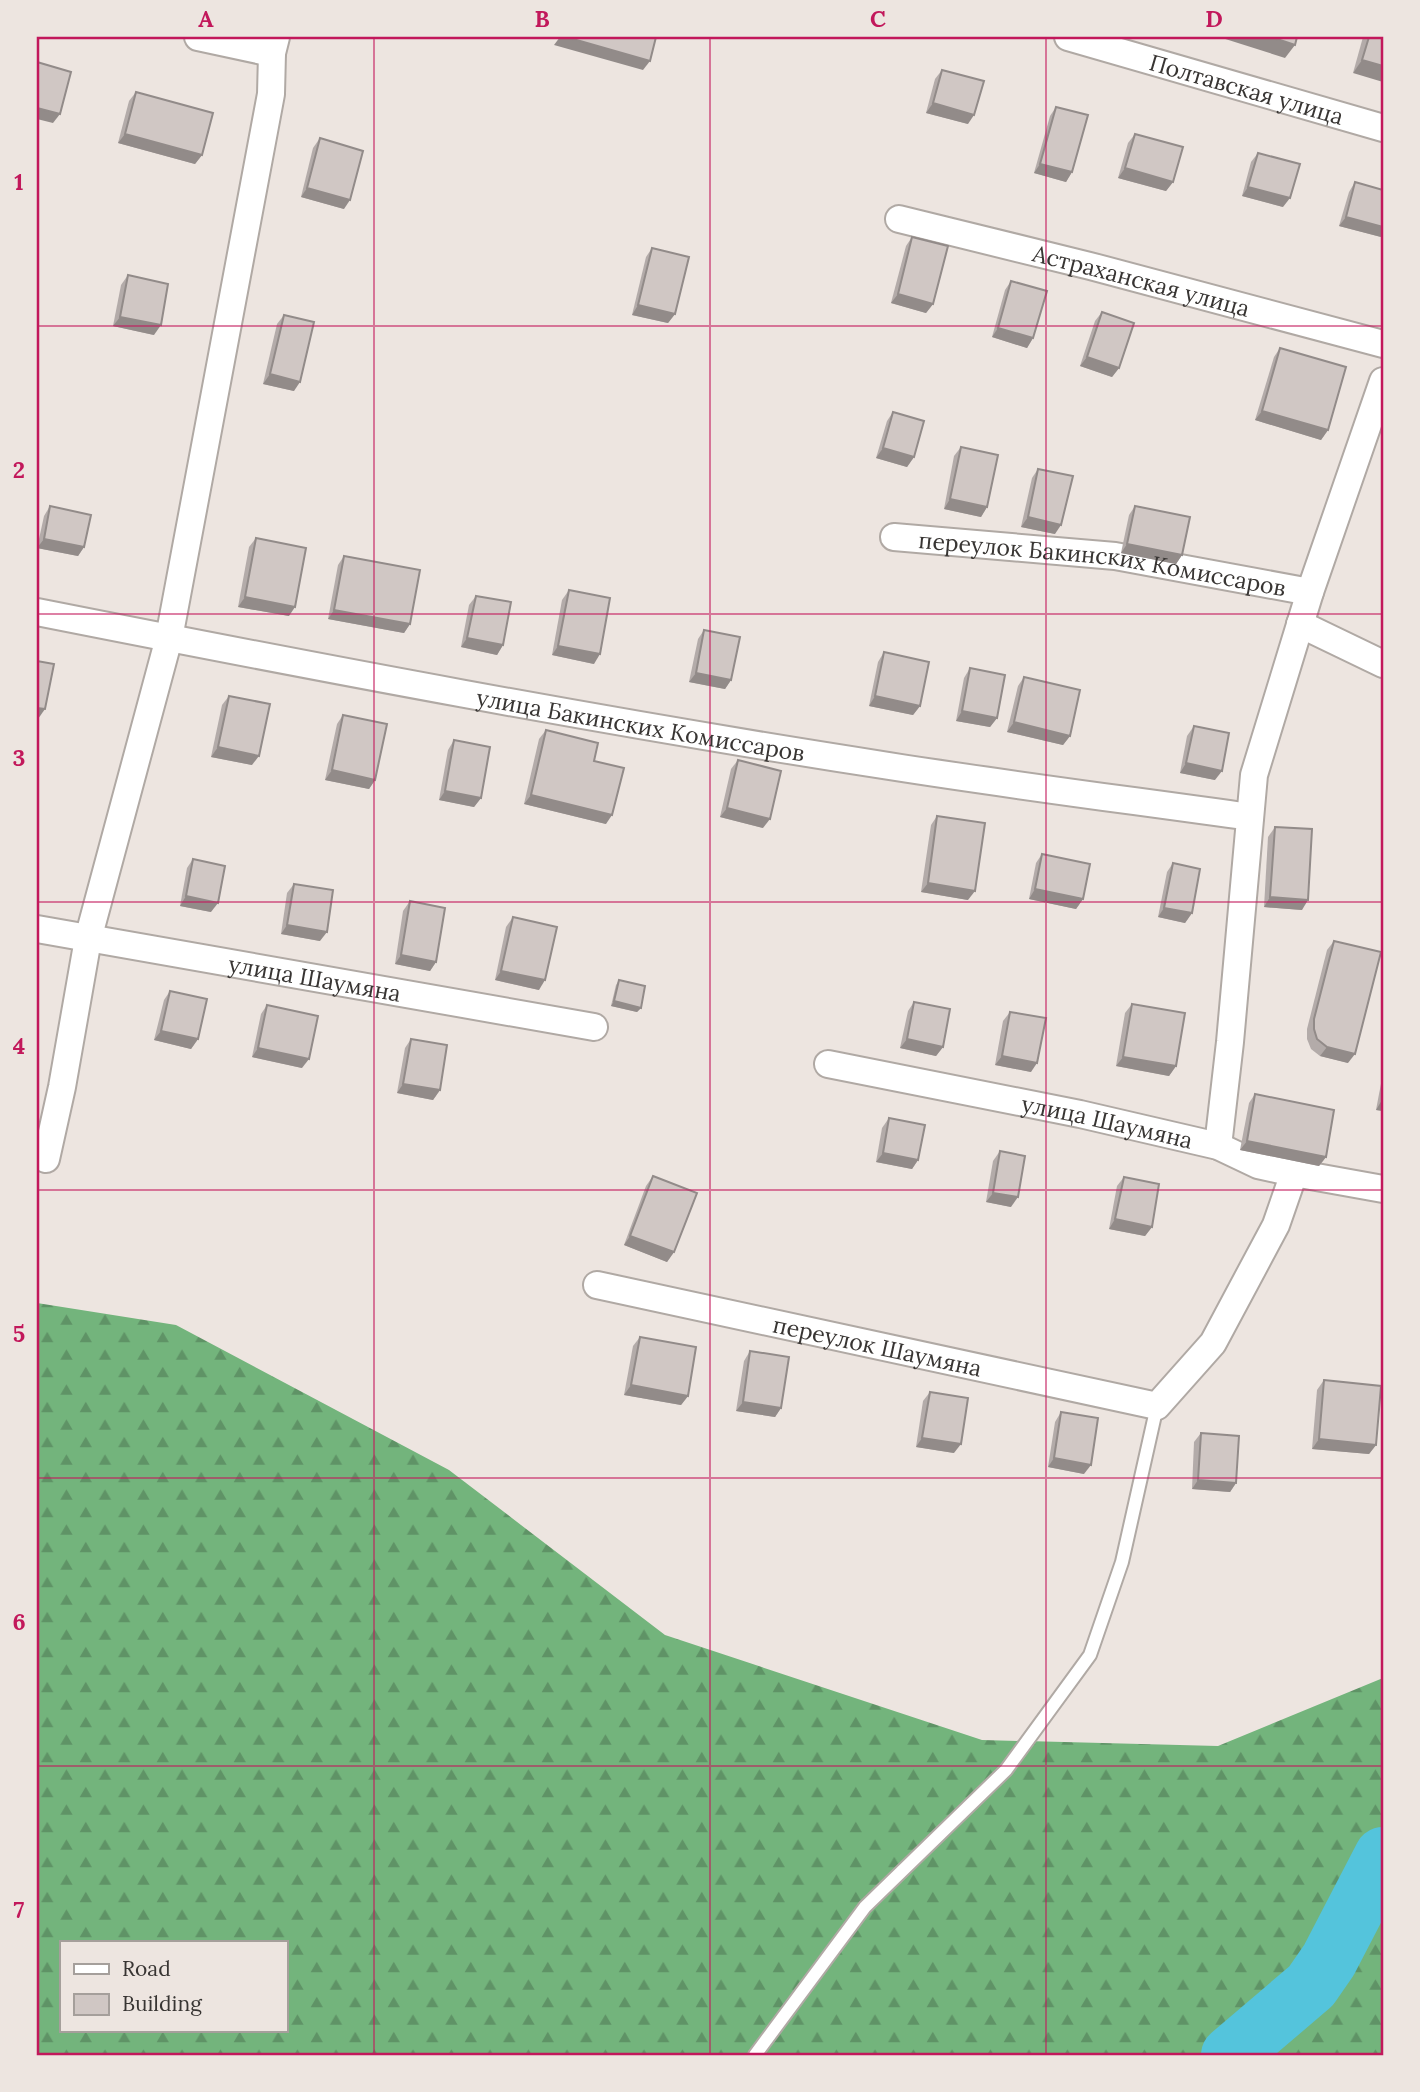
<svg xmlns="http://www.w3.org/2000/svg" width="1420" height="2092" viewBox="0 0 1420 2092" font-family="Lora,serif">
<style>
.forest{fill:url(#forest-firs);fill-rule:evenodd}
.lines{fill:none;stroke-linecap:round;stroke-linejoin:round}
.river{stroke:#54c4dc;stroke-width:58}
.lane-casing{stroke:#b0a9a4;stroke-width:16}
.street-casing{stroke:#b0a9a4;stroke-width:30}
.lane{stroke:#fff;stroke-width:12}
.street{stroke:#fff;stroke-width:26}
.wall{fill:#b3aba9}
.shaded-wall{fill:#928b89}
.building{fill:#d0c7c4;stroke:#928b89;stroke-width:2}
.grid{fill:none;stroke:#c2185b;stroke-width:2;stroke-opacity:0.55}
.labels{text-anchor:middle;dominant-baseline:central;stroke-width:7;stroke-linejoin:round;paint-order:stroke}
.street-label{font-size:23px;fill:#383533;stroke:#ede5e0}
.neatline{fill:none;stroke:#c2185b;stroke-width:2.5}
.grid-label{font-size:23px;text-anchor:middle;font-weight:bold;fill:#c2185b}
</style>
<defs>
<pattern id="forest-firs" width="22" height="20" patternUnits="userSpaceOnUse" patternTransform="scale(1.75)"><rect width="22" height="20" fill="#73b47c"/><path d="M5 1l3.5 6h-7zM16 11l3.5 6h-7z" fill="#5f9366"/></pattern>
</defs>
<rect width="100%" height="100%" fill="#ede5e0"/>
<path class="forest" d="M37,1303L176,1325L449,1470L665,1635L982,1740L1218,1746L1383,1678V2055H37ZM61,1943H285V2031H61Z"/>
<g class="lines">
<path class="river" d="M1230,2055L1311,1986L1329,1960L1383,1856"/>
<defs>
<path id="lane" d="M755,2055L865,1907L1006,1770L1090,1655L1122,1562L1157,1406"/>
<g id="street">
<path d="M198,37L272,53"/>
<path id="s1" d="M1068,37L1383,128"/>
<path id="s2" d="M899,219L1090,266L1383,344"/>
<path id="s3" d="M894,537L1115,556L1310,592"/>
<path id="s4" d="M37,612C320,668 604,722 889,766C1009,785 1129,800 1250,817"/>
<path d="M1300,624L1383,664"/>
<path id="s5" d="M37,929L594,1027"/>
<path id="s6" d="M828,1064L1080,1114L1218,1146L1258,1165L1294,1173L1383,1189"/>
<path d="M1218,1146L1230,1042L1254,775L1310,592L1383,381"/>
<path d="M46,1159L62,1087L88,939L169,638L271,94L272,53L276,37"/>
<path id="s7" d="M597,1285L1157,1406L1213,1343L1276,1225L1294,1173"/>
</g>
</defs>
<use href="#lane" class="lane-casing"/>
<use href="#street" class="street-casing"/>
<use href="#lane" class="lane"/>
<use href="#street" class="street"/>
</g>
<g class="wall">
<path d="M1363,37H1383L1353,73Z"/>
<path d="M942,70L968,124L926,113L935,79Z"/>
<path d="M136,92L202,155L195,164L118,143L129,101Z"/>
<path d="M1056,107L1072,172L1066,182L1034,173L1050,116Z"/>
<path d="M1135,134L1173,182L1166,191L1118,178L1128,143Z"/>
<path d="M320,138L344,209L301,197L313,148Z"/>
<path d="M1258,153L1283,207L1242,196L1251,162Z"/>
<path d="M1355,182L1381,237L1339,226L1349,192Z"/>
<path d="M912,237L933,304L926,313L891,303L906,246Z"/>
<path d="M652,248L675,314L668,323L632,315L646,257Z"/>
<path d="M128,275L154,335L113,326L121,285Z"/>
<path d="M1011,281L1033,338L1027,348L992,337L1005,290Z"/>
<path d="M1102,312L1119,368L1112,377L1080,366L1095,321Z"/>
<path d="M284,315L294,391L263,384L277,324Z"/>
<path d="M1280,348L1328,430L1321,440L1255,420L1274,357Z"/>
<path d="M893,412L914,457L907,467L876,458L887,421Z"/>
<path d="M961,447L987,507L981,517L944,509L954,456Z"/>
<path d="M1038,469L1055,534L1021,527L1032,478Z"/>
<path d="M50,506L84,547L78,556L37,548L44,516Z"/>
<path d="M1135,506L1182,555L1176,564L1121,553L1129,515Z"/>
<path d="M256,538L289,616L238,607L249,547Z"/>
<path d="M344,556L410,624L404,633L328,619L338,565Z"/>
<path d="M569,590L594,664L552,655L562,600Z"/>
<path d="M476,596L503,645L497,655L461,647L469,605Z"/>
<path d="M704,630L731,680L725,689L689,682L698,639Z"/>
<path d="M884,652L920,706L913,715L869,706L878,662Z"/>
<path d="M970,668L997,718L990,727L956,721L964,678Z"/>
<path d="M1024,677L1070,736L1063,745L1007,732L1018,686Z"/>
<path d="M229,696L252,765L211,757L222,705Z"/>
<path d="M343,715L375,780L369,789L325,780L337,724Z"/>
<path d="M1194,726L1215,780L1180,773L1187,736Z"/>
<path d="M546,730L594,761L606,824L524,804L539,739Z"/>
<path d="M454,740L481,798L474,807L439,800L448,750Z"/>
<path d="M738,760L763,828L720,817L731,769Z"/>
<path d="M937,816L968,900L921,892L931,825Z"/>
<path d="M1275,827L1302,910L1264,907L1268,837Z"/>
<path d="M1042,854L1083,899L1076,909L1029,899L1036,863Z"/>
<path d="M193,859L211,912L180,906L187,868Z"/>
<path d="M1173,863L1192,913L1185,923L1158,917L1167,872Z"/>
<path d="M294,884L320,941L281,934L287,893Z"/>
<path d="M410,901L436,962L430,971L395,964L403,911Z"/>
<path d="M513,917L539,990L495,980L506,927Z"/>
<path d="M1334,941L1348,1063L1320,1056L1311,1049L1307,1039V1029L1327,950Z"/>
<path d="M619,980L641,1008L637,1012L611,1006L616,985Z"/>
<path d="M170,991L198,1039L191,1049L154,1040L164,1000Z"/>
<path d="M914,1002L943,1047L936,1056L900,1048L908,1011Z"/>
<path d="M1132,1004L1176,1066L1169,1076L1116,1066L1125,1013Z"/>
<path d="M267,1005L302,1068L252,1057L261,1014Z"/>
<path d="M1010,1012L1031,1072L995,1065L1003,1021Z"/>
<path d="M411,1039L440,1090L433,1100L397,1093L405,1048Z"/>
<path d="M1383,1073V1111L1376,1110Z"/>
<path d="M1255,1094L1326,1157L1319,1166L1240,1150L1249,1103Z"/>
<path d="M889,1118L918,1160L912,1169L876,1162L882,1128Z"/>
<path d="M1000,1151L1011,1207L986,1202L993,1161Z"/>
<path d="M653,1176L674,1252L667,1262L624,1245L646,1186Z"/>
<path d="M1124,1177L1152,1227L1145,1236L1109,1229L1117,1186Z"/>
<path d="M640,1337L688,1396L681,1405L624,1395L633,1346Z"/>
<path d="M750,1351L781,1408L775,1417L736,1411L744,1361Z"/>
<path d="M1324,1380L1376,1445L1369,1454L1312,1449L1317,1390Z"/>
<path d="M930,1392L954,1453L916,1447L923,1401Z"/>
<path d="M1061,1412L1084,1474L1048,1467L1055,1422Z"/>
<path d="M1201,1433L1236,1483L1230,1492L1192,1489L1194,1442Z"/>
</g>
<g class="shaded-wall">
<path d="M560,37H566L650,61L643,70L554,45Z"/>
<path d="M1219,37H1271L1295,45L1285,58Z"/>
<path d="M1362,60L1383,66V82L1353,73Z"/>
<path d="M933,103L974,115L968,124L926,113Z"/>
<path d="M37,108L60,114L53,123L37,119Z"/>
<path d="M125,134L202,155L195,164L118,143Z"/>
<path d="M1040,164L1072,172L1066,182L1034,173Z"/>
<path d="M1125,168L1173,182L1166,191L1118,178Z"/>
<path d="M1248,187L1290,198L1283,207L1242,196Z"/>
<path d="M307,188L350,200L344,209L301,197Z"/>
<path d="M1346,217L1383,227V234L1381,237L1339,226Z"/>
<path d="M898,294L933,304L926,313L891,303Z"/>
<path d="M638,305L675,314L668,323L632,315Z"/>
<path d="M120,317L161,325L154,335L113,326Z"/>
<path d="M998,328L1033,338L1027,348L992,337Z"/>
<path d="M1087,357L1119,368L1112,377L1080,366Z"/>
<path d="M270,374L300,382L294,391L263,384Z"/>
<path d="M1262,411L1328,430L1321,440L1255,420Z"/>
<path d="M883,448L914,457L907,467L876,458Z"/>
<path d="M950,499L987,507L981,517L944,509Z"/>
<path d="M1028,517L1061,525L1055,534L1021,527Z"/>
<path d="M44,539L84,547L78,556L37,548Z"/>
<path d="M1127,544L1182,555L1176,564L1121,553Z"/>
<path d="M245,597L295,607L289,616L238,607Z"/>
<path d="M334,610L410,624L404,633L328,619Z"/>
<path d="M467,638L503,645L497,655L461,647Z"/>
<path d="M558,646L600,654L594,664L552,655Z"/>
<path d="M696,673L731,680L725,689L689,682Z"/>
<path d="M875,696L920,706L913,715L869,706Z"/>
<path d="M37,708L45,709L38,719L37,718Z"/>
<path d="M962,711L997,718L990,727L956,721Z"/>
<path d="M1014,722L1070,736L1063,745L1007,732Z"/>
<path d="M218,747L259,756L252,765L211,757Z"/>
<path d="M1186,763L1222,771L1215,780L1180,773Z"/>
<path d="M332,770L375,780L369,789L325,780Z"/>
<path d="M445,791L481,798L474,807L439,800Z"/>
<path d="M531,795L612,815L606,824L524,804Z"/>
<path d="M727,808L770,819L763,828L720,817Z"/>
<path d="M928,883L975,891L968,900L921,892Z"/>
<path d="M1035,889L1083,899L1076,909L1029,899Z"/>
<path d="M186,896L218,903L211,912L180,906Z"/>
<path d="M1270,897L1308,900L1302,910L1264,907Z"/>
<path d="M1164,908L1192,913L1185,923L1158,917Z"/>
<path d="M287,925L327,932L320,941L281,934Z"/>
<path d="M401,955L436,962L430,971L395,964Z"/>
<path d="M501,971L545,980L539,990L495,980Z"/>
<path d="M614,1001L641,1008L637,1012L611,1006Z"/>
<path d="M161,1031L198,1039L191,1049L154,1040Z"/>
<path d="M907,1039L943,1047L936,1056L900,1048Z"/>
<path d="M1327,1047L1355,1054L1348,1063L1320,1056Z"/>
<path d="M258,1048L309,1059L302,1068L252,1057Z"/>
<path d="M1002,1056L1037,1063L1031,1072L995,1065Z"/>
<path d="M1123,1057L1176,1066L1169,1076L1116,1066Z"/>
<path d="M403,1084L440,1090L433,1100L397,1093Z"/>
<path d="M1382,1100L1383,1111L1376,1110Z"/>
<path d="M1247,1141L1326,1157L1319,1166L1240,1150Z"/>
<path d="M883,1153L918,1160L912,1169L876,1162Z"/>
<path d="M993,1193L1018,1197L1011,1207L986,1202Z"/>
<path d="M1115,1219L1152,1227L1145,1236L1109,1229Z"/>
<path d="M630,1236L674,1252L667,1262L624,1245Z"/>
<path d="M631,1385L688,1396L681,1405L624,1395Z"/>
<path d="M743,1402L781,1408L775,1417L736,1411Z"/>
<path d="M922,1438L961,1444L954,1453L916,1447Z"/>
<path d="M1319,1439L1376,1445L1369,1454L1312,1449Z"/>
<path d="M1054,1458L1091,1465L1084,1474L1048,1467Z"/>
<path d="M1198,1480L1236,1483L1230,1492L1192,1489Z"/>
</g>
<g class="building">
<path d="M566,37H656L650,61Z"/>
<path d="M1271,37H1297L1295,45Z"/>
<path d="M1369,37H1383V66L1362,60Z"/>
<path d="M37,62L71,72L60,114L37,108Z"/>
<path d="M942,70L984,81L974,115L933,103Z"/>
<path d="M136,92L213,113L202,155L125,134Z"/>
<path d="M1056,107L1088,115L1072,172L1040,164Z"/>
<path d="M1135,134L1183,147L1173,182L1125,168Z"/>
<path d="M320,138L363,151L350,200L307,188Z"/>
<path d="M1258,153L1300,164L1290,198L1248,187Z"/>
<path d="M1355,182L1383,190V227L1346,217Z"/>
<path d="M912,237L948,246L933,304L898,294Z"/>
<path d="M652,248L689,257L675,314L638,305Z"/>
<path d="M128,275L168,284L161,325L120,317Z"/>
<path d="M1011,281L1047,291L1033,338L998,328Z"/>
<path d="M1102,312L1134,323L1119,368L1087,357Z"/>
<path d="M284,315L314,322L300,382L270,374Z"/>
<path d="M1280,348L1346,367L1328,430L1262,411Z"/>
<path d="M893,412L924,421L914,457L883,448Z"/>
<path d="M961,447L998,455L987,507L950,499Z"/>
<path d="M1038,469L1073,476L1061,525L1028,517Z"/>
<path d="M50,506L91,515L84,547L44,539Z"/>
<path d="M1135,506L1190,517L1182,555L1127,544Z"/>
<path d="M256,538L306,548L295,607L245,597Z"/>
<path d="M344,556L420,570L410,624L334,610Z"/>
<path d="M569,590L610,598L600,654L558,646Z"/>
<path d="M476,596L511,602L503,645L467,638Z"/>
<path d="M704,630L740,637L731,680L696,673Z"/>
<path d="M884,652L929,662L920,706L875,696Z"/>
<path d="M37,661L54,664L45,709L37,708Z"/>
<path d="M970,668L1005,675L997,718L962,711Z"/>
<path d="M1024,677L1080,690L1070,736L1014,722Z"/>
<path d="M229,696L270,704L259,756L218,747Z"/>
<path d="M343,715L387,724L375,780L332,770Z"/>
<path d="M1194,726L1229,733L1222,771L1186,763Z"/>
<path d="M546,730L598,743L594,761L624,768L612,815L531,795Z"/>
<path d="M454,740L490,747L481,798L445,791Z"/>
<path d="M738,760L781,771L770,819L727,808Z"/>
<path d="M937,816L985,823L975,891L928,883Z"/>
<path d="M1275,827L1312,829L1308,900L1270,897Z"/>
<path d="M1042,854L1090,864L1083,899L1035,889Z"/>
<path d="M193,859L225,866L218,903L186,896Z"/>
<path d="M1173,863L1200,869L1192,913L1164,908Z"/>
<path d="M294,884L333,890L327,932L287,925Z"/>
<path d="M410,901L445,908L436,962L401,955Z"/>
<path d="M513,917L557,927L545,980L501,971Z"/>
<path d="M1334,941L1381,952L1355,1054L1327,1047L1317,1039L1314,1029V1019Z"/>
<path d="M619,980L645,986L641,1008L614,1001Z"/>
<path d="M170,991L207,999L198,1039L161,1031Z"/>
<path d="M914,1002L950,1009L943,1047L907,1039Z"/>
<path d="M1132,1004L1185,1013L1176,1066L1123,1057Z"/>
<path d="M267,1005L318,1016L309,1059L258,1048Z"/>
<path d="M1010,1012L1046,1018L1037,1063L1002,1056Z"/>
<path d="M411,1039L447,1045L440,1090L403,1084Z"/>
<path d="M1255,1094L1334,1110L1326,1157L1247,1141Z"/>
<path d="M889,1118L925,1125L918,1160L883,1153Z"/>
<path d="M1000,1151L1025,1156L1018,1197L993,1193Z"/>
<path d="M653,1176L697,1193L674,1252L630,1236Z"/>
<path d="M1124,1177L1159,1184L1152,1227L1115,1219Z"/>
<path d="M640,1337L696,1347L688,1396L631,1385Z"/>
<path d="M750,1351L789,1357L781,1408L743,1402Z"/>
<path d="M1324,1380L1381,1386L1376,1445L1319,1439Z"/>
<path d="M930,1392L968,1398L961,1444L922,1438Z"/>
<path d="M1061,1412L1098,1418L1091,1465L1054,1458Z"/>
<path d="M1201,1433L1239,1436L1236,1483L1198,1480Z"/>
</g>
<path class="grid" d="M374,37V2055M710,37V2055M1046,37V2055M37,326H1383M37,614H1383M37,902H1383M37,1190H1383M37,1478H1383M37,1766H1383"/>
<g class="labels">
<g class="street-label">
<text stroke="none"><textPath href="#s1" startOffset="186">Полтавская улица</textPath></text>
<text stroke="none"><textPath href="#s2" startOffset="250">Астраханская улица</textPath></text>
<text stroke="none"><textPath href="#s3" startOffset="210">переулок Бакинских Комиссаров</textPath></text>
<text stroke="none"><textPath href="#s4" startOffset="614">улица Бакинских Комиссаров</textPath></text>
<text stroke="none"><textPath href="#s5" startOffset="282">улица Шаумяна</textPath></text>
<text stroke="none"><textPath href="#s6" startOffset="285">улица Шаумяна</textPath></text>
<text stroke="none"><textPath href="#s7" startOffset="287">переулок Шаумяна</textPath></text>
</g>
</g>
<rect width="1420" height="2092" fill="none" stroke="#ede5e0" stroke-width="77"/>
<rect x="60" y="1941" width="228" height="91" fill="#ede5e0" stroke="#a59f9b" stroke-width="2"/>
<rect x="74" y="1964" width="35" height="10" fill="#ffffff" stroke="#a59f9b" stroke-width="2"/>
<text x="122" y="1976" font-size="21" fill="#383533">Road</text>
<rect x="74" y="1994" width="35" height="21" fill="#d0c7c4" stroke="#a59f9b" stroke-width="2"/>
<text x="122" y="2011" font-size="21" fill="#383533">Building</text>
<rect x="38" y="38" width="1344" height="2016" class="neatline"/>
<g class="grid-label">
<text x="206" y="27">A</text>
<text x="542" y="27">B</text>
<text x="878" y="27">C</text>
<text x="1214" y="27">D</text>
<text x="19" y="190">1</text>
<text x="19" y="478">2</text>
<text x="19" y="766">3</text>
<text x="19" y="1054">4</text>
<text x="19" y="1342">5</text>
<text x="19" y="1630">6</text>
<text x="19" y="1918">7</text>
</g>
</svg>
